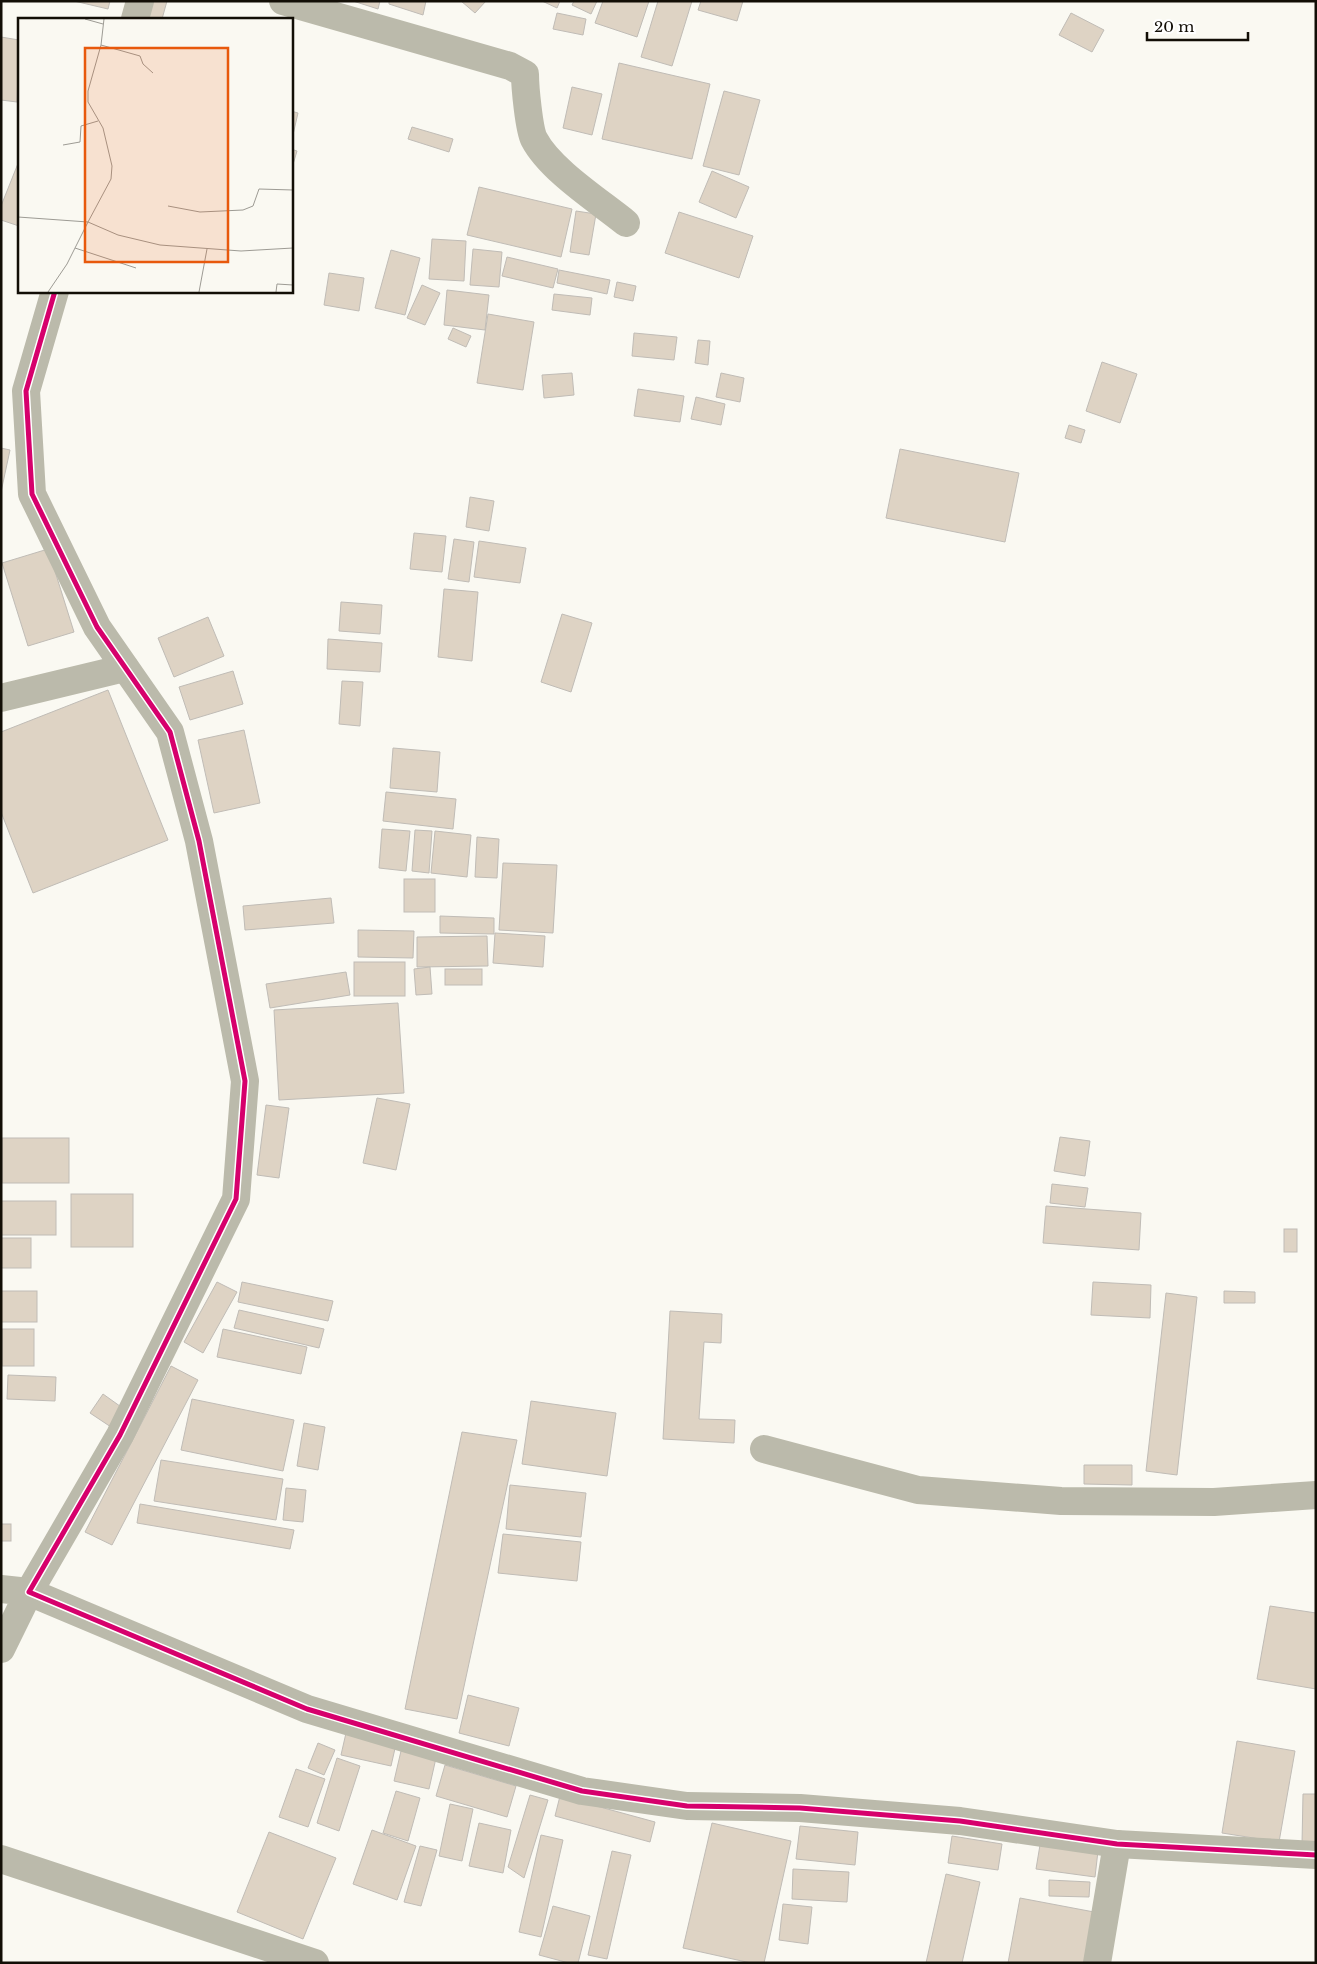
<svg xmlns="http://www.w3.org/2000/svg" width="1317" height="1964" viewBox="0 0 1317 1964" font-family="'Libre Baskerville',serif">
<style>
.building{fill:#ded3c4;stroke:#c0bcb6}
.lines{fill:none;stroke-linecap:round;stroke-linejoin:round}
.minor{stroke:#bbbaab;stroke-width:28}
.cycleway-casing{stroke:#fff;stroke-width:8}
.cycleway{stroke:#d6006c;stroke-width:5}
.inset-road{fill:none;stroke:#9d9b94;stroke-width:1}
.view{fill:#e8590c;fill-opacity:0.15;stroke:#e8590c;stroke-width:2.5}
.inset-edge{fill:none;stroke:#120e06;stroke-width:2.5}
</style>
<rect width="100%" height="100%" fill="#faf9f2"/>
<g class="building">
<path d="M74,1H110L108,9Z"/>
<path d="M145,1H167L162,19H139Z"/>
<path d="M353,1H380L378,9Z"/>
<path d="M389,1H426L423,15L389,4Z"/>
<path d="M461,1H486L475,13Z"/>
<path d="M542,1H560L557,8Z"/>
<path d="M574,1H597L591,14L572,5Z"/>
<path d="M603,1H649L637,37L595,23Z"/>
<path d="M658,1H692L672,66L641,57Z"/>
<path d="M701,1H743L737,21L698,10Z"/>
<path d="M557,13L586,19L583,35L553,29Z"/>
<path d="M1071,13L1104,30L1092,52L1059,35Z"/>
<path d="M1,37L19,40L17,102L1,100Z"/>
<path d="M619,63L710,84L692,159L602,139Z"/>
<path d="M572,87L602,94L592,135L563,128Z"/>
<path d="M724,91L760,100L739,175L703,166Z"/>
<path d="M291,111L298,113L292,139H291Z"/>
<path d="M412,127L453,139L449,152L408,139Z"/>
<path d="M291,149L297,151L291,171Z"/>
<path d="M19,161V226L1,220V206Z"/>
<path d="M712,171L749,187L736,218L699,202Z"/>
<path d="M479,187L572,209L561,257L467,235Z"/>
<path d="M576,211L596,214L589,255L570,252Z"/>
<path d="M679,212L753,236L739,278L665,253Z"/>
<path d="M432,239L466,241L464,281L429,279Z"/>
<path d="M473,249L502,252L499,287L470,285Z"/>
<path d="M391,250L420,258L405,315L375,308Z"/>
<path d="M507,257L558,269L553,288L502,276Z"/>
<path d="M559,270L610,280L607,294L557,283Z"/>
<path d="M329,273L364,278L359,311L324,305Z"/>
<path d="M617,282L636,286L633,301L614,297Z"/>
<path d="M422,285L440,293L425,325L407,318Z"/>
<path d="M447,290L489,295L485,330L444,325Z"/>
<path d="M554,294L592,298L590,315L552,310Z"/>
<path d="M488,314L534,322L523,390L477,383Z"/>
<path d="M453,328L471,336L466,347L448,339Z"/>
<path d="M634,333L677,337L674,360L632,356Z"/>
<path d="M698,340L710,341L708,365L695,363Z"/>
<path d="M1102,362L1137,374L1120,423L1086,411Z"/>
<path d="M572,373L574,395L544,398L542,375Z"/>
<path d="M721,373L744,378L740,402L716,397Z"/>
<path d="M638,389L684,396L680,422L634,416Z"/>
<path d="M696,397L725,404L721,425L691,419Z"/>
<path d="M1069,425L1085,430L1081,443L1065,438Z"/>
<path d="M1,448L10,450L1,492Z"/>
<path d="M900,449L1019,473L1005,542L886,518Z"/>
<path d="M470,497L494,501L489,531L466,527Z"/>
<path d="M414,533L446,536L442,572L410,569Z"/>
<path d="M454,539L474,542L469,582L448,579Z"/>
<path d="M479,541L526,548L520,583L474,577Z"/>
<path d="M48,549L74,632L28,646L2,563Z"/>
<path d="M444,589L478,592L472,661L438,657Z"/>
<path d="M341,602L382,605L380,634L339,631Z"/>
<path d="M562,614L592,623L571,692L541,682Z"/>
<path d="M208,617L224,656L174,677L158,638Z"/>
<path d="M328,639L382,643L380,672L327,669Z"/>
<path d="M233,671L243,704L190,720L179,687Z"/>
<path d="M342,681L363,682L360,726L339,724Z"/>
<path d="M108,690L168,840L33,893L1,812V732Z"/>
<path d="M244,730L260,803L214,813L198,740Z"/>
<path d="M393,748L440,752L437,792L390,788Z"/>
<path d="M386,792L456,799L453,829L383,821Z"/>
<path d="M382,829L410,831L406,871L379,868Z"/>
<path d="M415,830L432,831L429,873L412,871Z"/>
<path d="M435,831L471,835L467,877L431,873Z"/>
<path d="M477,837L499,839L497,878L475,877Z"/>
<path d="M503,863L557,865L553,933L499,930Z"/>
<rect x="404" y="879" width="31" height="33"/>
<path d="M331,898L334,923L245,930L243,906Z"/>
<path d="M440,916L494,918V934L440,933Z"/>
<path d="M358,930L414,931L413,958L358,957Z"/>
<path d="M495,933L545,936L543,967L493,963Z"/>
<path d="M487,936L488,966L417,967V937Z"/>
<rect x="354" y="962" width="51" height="34"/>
<path d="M430,967L432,994L416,995L414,969Z"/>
<rect x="445" y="969" width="37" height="16"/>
<path d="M346,972L350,995L270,1008L266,984Z"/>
<path d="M398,1003L404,1093L279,1100L274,1010Z"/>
<path d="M377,1098L410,1104L396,1170L363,1163Z"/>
<path d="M266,1105L289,1108L279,1178L257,1175Z"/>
<path d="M1060,1137L1090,1141L1085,1176L1054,1171Z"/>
<rect x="2" y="1138" width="67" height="45"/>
<path d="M1052,1184L1088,1188L1085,1207L1050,1203Z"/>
<rect x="71" y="1194" width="62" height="53"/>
<rect x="1" y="1201" width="55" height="34"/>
<path d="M1046,1206L1141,1213L1139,1250L1043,1243Z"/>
<rect x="1284" y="1229" width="13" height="23"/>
<rect x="1" y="1238" width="30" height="30"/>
<path d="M217,1282L237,1292L203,1353L184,1342Z"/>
<path d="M242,1282L333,1301L328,1321L238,1302Z"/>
<path d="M1093,1282L1151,1285L1150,1318L1091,1315Z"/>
<rect x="1" y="1291" width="36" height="31"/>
<path d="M1224,1291L1255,1292V1303H1224Z"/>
<path d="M1166,1293L1197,1297L1177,1475L1146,1471Z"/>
<path d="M239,1310L324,1329L319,1348L234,1328Z"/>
<path d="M670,1311L722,1314L721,1343L704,1342L699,1419L735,1420L734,1443L663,1439Z"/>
<rect x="2" y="1329" width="32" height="37"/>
<path d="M223,1329L307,1347L301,1374L217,1357Z"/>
<path d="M171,1366L198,1380L112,1545L85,1532Z"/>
<path d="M8,1375L56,1377L55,1401L7,1399Z"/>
<path d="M103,1394L124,1409L111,1427L90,1413Z"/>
<path d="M192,1399L294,1420L283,1471L181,1450Z"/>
<path d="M531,1401L616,1413L607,1476L522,1464Z"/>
<path d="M304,1423L325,1427L318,1470L297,1466Z"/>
<path d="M462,1432L517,1440L457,1719L405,1709Z"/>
<path d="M161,1460L283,1479L276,1520L154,1501Z"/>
<path d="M1084,1465H1132V1485L1084,1484Z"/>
<path d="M510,1485L586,1493L581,1537L506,1529Z"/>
<path d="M286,1488L306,1490L303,1522L283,1520Z"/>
<path d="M140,1504L294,1530L290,1549L137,1523Z"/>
<rect x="1" y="1524" width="10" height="17"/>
<path d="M503,1534L581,1542L577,1581L498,1573Z"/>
<path d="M1270,1606L1316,1613V1689L1257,1679Z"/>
<path d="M468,1695L519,1708L509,1746L459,1733Z"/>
<path d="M346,1733L396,1744L391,1766L341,1755Z"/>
<path d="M1237,1741L1295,1751L1279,1842L1222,1833Z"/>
<path d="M318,1743L335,1750L324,1775L308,1768Z"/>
<path d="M401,1751L436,1758L429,1789L394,1781Z"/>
<path d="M337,1758L360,1766L339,1831L317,1823Z"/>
<path d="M445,1765L516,1786L507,1817L436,1796Z"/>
<path d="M296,1769L325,1779L308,1827L279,1817Z"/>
<path d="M396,1791L420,1798L408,1841L383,1833Z"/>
<path d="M1303,1794H1316V1844H1302Z"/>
<path d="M530,1795L548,1800L524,1878L508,1867Z"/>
<path d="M560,1796L655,1822L650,1842L555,1816Z"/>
<path d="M450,1804L473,1809L462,1861L439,1856Z"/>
<path d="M479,1823L511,1830L503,1873L469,1866Z"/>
<path d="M712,1823L791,1841L764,1963H751L683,1948Z"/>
<path d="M800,1826L858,1832L855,1865L796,1859Z"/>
<path d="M372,1830L416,1846L397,1900L353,1884Z"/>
<path d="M269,1832L336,1858L303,1939L237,1912Z"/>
<path d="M541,1835L563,1840L541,1937L519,1932Z"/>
<path d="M952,1836L1002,1844L998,1870L948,1863Z"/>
<path d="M1040,1845L1098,1851L1095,1877L1036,1869Z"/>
<path d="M420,1846L437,1850L421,1906L404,1902Z"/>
<path d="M612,1851L631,1855L607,1959L588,1955Z"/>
<path d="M793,1869L849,1872L847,1902L792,1899Z"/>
<path d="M946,1874L980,1882L962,1963H926Z"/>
<path d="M1049,1880L1090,1882L1089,1897L1049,1896Z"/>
<path d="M1020,1898L1094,1912L1084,1963H1008Z"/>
<path d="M783,1904L812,1907L808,1944L779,1940Z"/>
<path d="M553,1906L590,1916L578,1963H569L539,1955Z"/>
</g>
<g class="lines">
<g class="minor">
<path d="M283,1L510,66L525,74C525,87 529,129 534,139C550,170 599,201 626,223"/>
<path d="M135,19L140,1"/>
<path d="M55,291L26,391L32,494L97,627L170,732L199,841L245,1081L236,1199L120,1435L29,1592L307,1709L582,1791L687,1806L800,1808L960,1821L1117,1844L1316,1855"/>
<path d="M1,698L125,668"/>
<path d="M764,1449L918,1490L1061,1501L1214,1502L1316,1495"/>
<path d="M1,1589L29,1592L1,1649"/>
<path d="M1,1859L315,1963"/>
<path d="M1097,1963L1117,1844"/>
</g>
<defs>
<path id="cycleway" d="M55,291L26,391L32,494L97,627L170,732L199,841L245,1081L236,1199L120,1435L29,1592L307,1709L582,1791L687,1806L800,1808L960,1821L1117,1844L1316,1855"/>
</defs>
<use href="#cycleway" class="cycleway-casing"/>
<use href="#cycleway" class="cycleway"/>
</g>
<g transform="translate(18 18)">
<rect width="275" height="275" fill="#faf9f2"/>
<path class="inset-road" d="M67,1L85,6M86,1L83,27L70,73V84L85,110L94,148L93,161L70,204L100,217L142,227L223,233L275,230M83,27L122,38L125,46L135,55M45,127L62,124L63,108L80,103M150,188L182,194L225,192L235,188L241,171L275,172M0,199L70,204L49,246L30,274M57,230L118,250M181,274L189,231M258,274L259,266L275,267"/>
<path class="view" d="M67,30H210V244H67Z"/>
<rect width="275" height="275" class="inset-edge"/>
</g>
<rect width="1317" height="1964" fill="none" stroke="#120e06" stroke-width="5"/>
<path d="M1147 32v8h101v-8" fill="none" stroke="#120e06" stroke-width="2.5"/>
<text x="1154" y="32" font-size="15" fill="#120e06" stroke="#ffffff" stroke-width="4" paint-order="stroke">20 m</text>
</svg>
